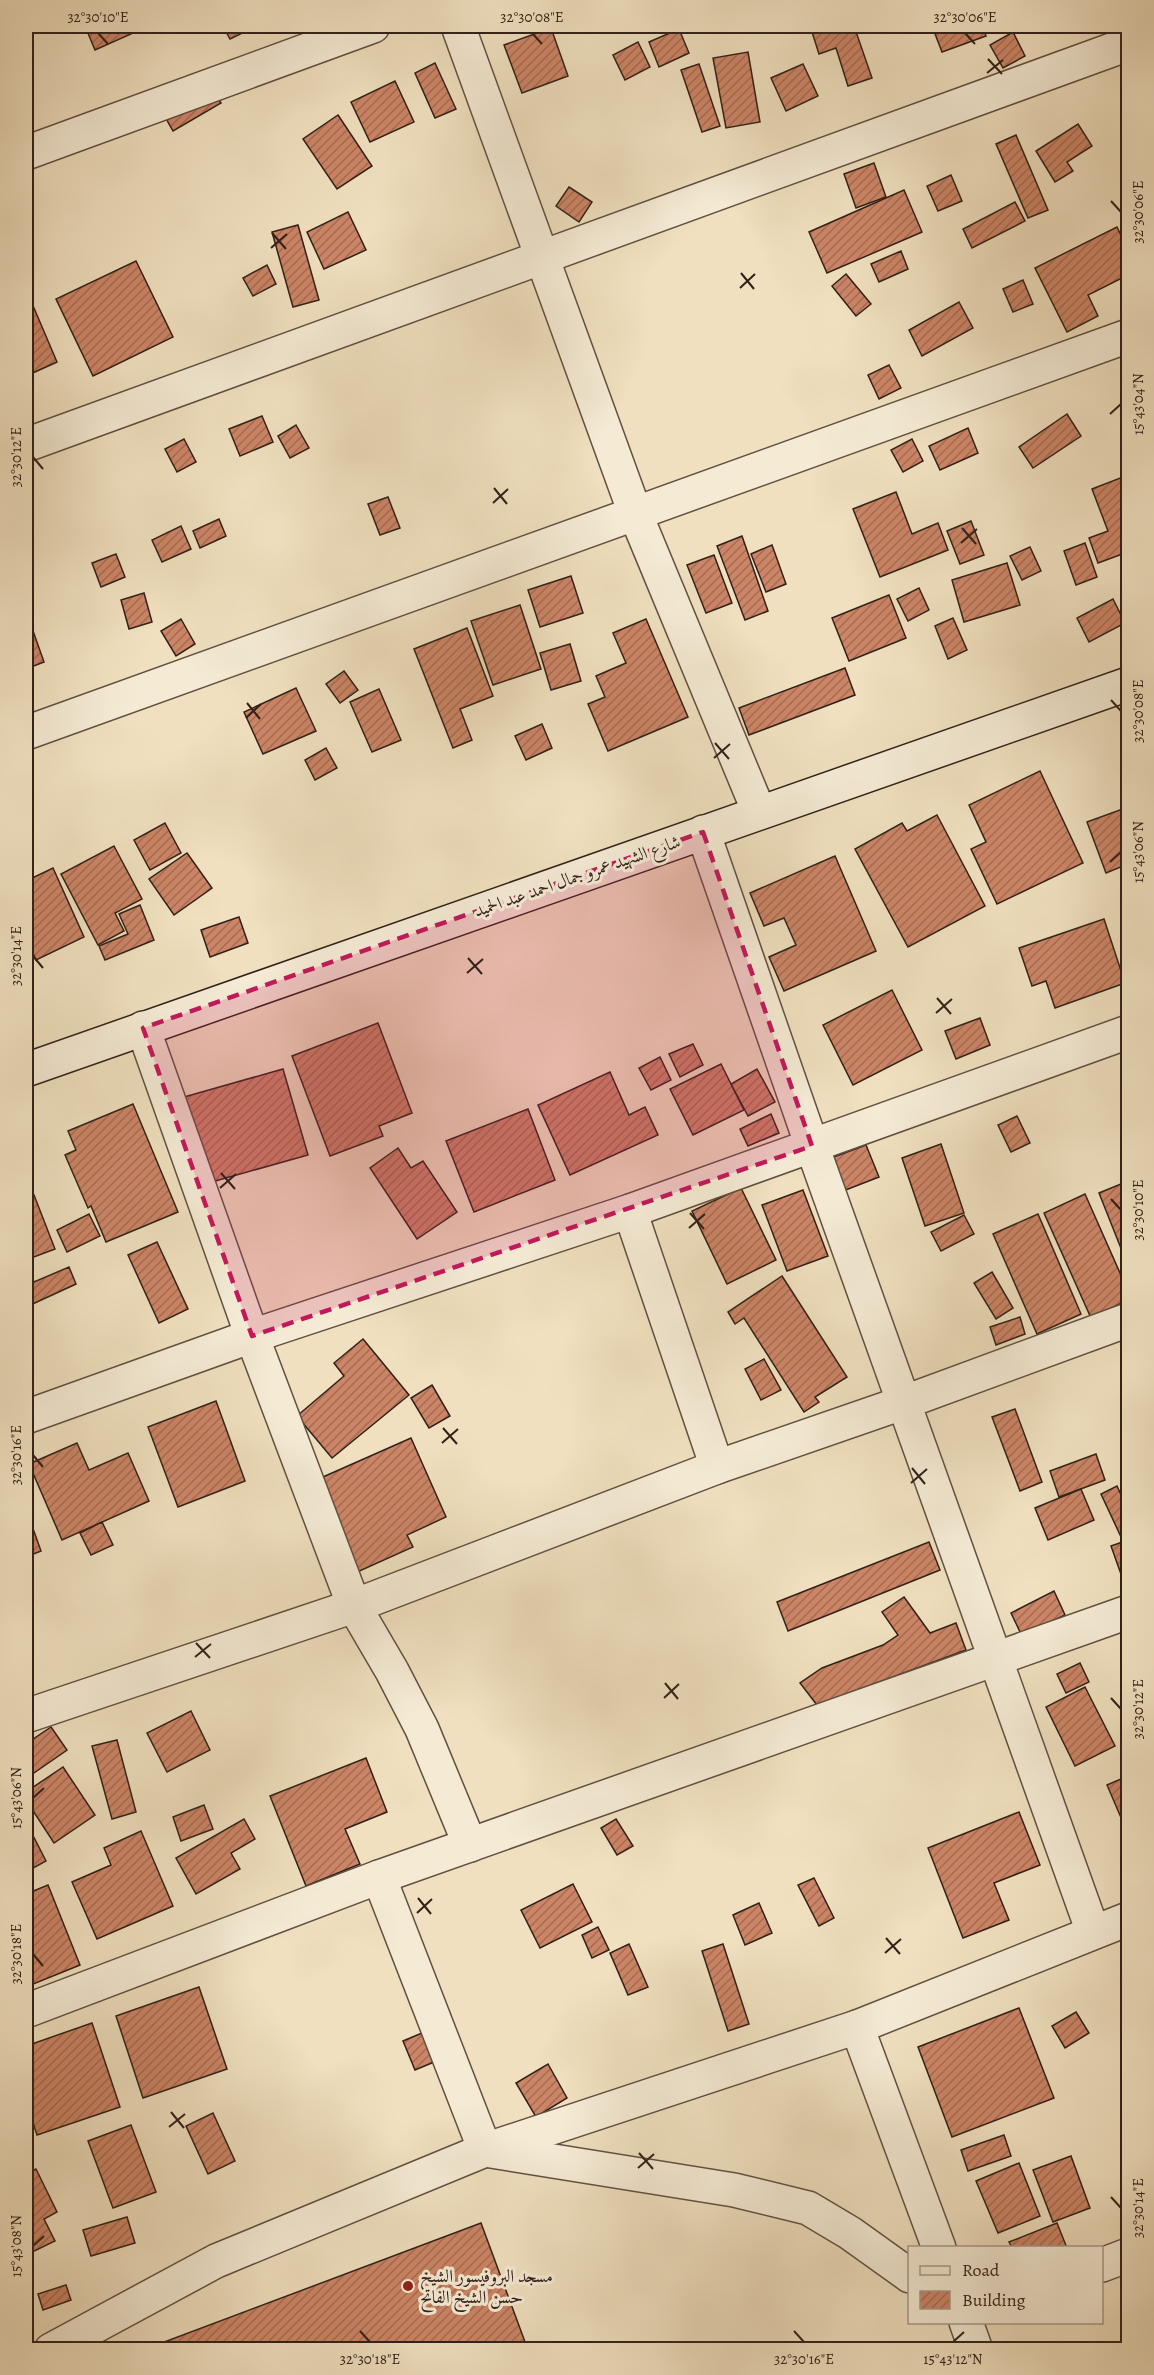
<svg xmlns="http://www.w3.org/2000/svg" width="1154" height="2375" viewBox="0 0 1154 2375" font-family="Alegreya,Amiri,serif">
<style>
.building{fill:url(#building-hatch);stroke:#312019;stroke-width:1.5}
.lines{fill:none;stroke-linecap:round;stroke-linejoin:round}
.street-casing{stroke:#615042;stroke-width:36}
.secondary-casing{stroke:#312019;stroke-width:36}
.street{stroke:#f5ebd5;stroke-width:33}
.secondary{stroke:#f5ebd5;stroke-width:33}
.marked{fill:#c2185b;fill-opacity:0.2;stroke:#c2185b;stroke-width:4.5;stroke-dasharray:12 8;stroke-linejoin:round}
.ticks{fill:none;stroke:#312019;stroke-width:2}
.poi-dot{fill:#8f2418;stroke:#f5ebd5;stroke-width:2}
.labels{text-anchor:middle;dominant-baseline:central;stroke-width:6;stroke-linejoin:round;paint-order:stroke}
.street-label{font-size:18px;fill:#312019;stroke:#f5ebd5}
.poi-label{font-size:18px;fill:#312019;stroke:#f5ebd5;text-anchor:start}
.neatline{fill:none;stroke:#312019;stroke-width:2}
.ticks-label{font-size:15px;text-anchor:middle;fill:#312019}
</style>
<defs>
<pattern id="building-hatch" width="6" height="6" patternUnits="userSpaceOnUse" patternTransform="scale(1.5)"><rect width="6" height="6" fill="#cc8566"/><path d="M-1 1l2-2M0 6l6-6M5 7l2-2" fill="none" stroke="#a66c53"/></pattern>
</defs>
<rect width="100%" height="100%" fill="#f0e0bf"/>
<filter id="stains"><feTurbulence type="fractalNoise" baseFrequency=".00333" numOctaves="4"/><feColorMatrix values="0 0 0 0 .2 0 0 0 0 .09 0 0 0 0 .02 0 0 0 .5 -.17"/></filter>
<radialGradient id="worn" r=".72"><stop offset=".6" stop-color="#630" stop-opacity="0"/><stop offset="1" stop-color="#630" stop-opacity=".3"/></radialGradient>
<g class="building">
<path d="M85,26H138L140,30L95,50Z"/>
<path d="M223,26H257L230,39Z"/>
<path d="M744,26H770L746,33Z"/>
<path d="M830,26H854L872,78L848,86L836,48L819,54L812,32Z"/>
<path d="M932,26H983L986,36L942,52Z"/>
<path d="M551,28L568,76L522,93L504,45Z"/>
<path d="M679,29L689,53L659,67L649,42Z"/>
<path d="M1013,32L1025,56L1003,68L990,45Z"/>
<path d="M638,42L650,67L625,80L613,55Z"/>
<path d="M748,52L760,122L726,128L713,58Z"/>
<path d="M435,63L456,109L435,118L415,73Z"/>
<path d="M699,64L720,126L702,132L681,70Z"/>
<path d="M803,64L818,96L786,111L771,78Z"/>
<path d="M395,81L414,122L370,142L351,102Z"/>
<path d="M212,88L221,103L173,131L164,115Z"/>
<path d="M338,115L372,166L337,189L303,139Z"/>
<path d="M1078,124L1092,146L1067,162L1073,171L1055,182L1036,151Z"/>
<path d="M1016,135L1048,210L1028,218L996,144Z"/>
<path d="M874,163L886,197L856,208L844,174Z"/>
<path d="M951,175L962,201L938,211L927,186Z"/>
<path d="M569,187L592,202L579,222L556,206Z"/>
<path d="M904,190L922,232L827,273L809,232Z"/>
<path d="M1015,202L1025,221L972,248L963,229Z"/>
<path d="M348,212L366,250L324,269L307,232Z"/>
<path d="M298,225L319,300L293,307L272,232Z"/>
<path d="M1117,227L1128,250V275L1088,295L1098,316L1067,332L1035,268Z"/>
<path d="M901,251L908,269L879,282L871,264Z"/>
<path d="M136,261L173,337L93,376L56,299Z"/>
<path d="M267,265L276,284L253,296L243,278Z"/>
<path d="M846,274L871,304L856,316L832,286Z"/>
<path d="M1023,280L1033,304L1013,312L1003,289Z"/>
<path d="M31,301L57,362L26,376V304Z"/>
<path d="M959,302L973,328L922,356L909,330Z"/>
<path d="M889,365L901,388L879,399L868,375Z"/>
<path d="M1067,414L1081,436L1033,468L1019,447Z"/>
<path d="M262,416L273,442L240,456L229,429Z"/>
<path d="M296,425L309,448L290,458L278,436Z"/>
<path d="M968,428L978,453L940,470L929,446Z"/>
<path d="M184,439L196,462L177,472L165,449Z"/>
<path d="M912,439L923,461L903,472L891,450Z"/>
<path d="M1128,475V552L1098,563L1089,538L1108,531L1092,489Z"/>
<path d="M896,492L912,534L938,523L948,550L880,577L853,509Z"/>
<path d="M388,497L400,528L380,535L368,504Z"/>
<path d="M219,519L226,536L200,548L193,531Z"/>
<path d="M971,521L984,555L960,564L947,531Z"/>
<path d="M181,526L191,549L162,562L152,540Z"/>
<path d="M742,536L768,611L745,620L717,546Z"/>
<path d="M1085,543L1097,577L1076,585L1064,551Z"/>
<path d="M772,545L786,584L766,592L751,554Z"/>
<path d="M1030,547L1041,571L1022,580L1010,556Z"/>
<path d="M116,554L125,577L101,587L92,563Z"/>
<path d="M714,555L732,603L706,613L687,565Z"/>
<path d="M1007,563L1020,605L964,622L952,580Z"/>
<path d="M571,576L583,613L540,627L528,590Z"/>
<path d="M919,588L929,610L908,621L897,599Z"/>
<path d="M144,593L152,622L129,629L121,600Z"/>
<path d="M889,595L906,638L849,661L832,618Z"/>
<path d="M1113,599L1125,623L1089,642L1077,618Z"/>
<path d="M520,605L541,669L493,685L471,621Z"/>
<path d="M26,611L44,662L26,669Z"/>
<path d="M953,618L967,650L948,659L935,626Z"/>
<path d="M181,619L195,644L176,656L161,631Z"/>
<path d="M646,619L688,717L608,751L588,704L605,697L596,676L626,663L613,633Z"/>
<path d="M467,628L493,696L460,709L472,740L453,748L414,649Z"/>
<path d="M570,644L581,681L551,690L540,653Z"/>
<path d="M845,668L855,695L749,735L739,708Z"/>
<path d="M344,671L358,690L340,703L326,684Z"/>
<path d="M296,688L316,731L263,754L244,712Z"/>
<path d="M379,689L401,740L372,752L350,702Z"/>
<path d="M542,724L552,748L526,760L515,736Z"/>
<path d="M326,748L337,768L315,780L305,760Z"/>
<path d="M1040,771L1083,863L997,904L971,849L986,842L969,805Z"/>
<path d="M1128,807V864L1106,873L1087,822Z"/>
<path d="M937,815L985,906L908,947L855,849L902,823L907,831Z"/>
<path d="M165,823L181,853L150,870L134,840Z"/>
<path d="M114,846L142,899L115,913L124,931L98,945L61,874Z"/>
<path d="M187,853L212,888L174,915L149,879Z"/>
<path d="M835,856L876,951L784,991L769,957L796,945L784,918L764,926L750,893Z"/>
<path d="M53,868L84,937L36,960L26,937V881Z"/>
<path d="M140,905L154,940L105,960L99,946L128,934L119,914Z"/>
<path d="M239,917L248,943L210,957L201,930Z"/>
<path d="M1104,919L1125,983L1055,1008L1046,981L1032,986L1019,948Z"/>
<path d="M892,990L922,1050L853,1085L823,1025Z"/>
<path d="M980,1018L990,1045L956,1059L945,1031Z"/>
<path d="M378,1023L412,1113L379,1126L383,1136L330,1156L292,1056Z"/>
<path d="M693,1044L703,1065L680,1077L669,1054Z"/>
<path d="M660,1057L671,1080L651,1090L639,1068Z"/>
<path d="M721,1064L744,1110L693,1135L670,1089Z"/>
<path d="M283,1069L308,1155L208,1183L184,1097Z"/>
<path d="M757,1069L775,1102L748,1116L731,1084Z"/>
<path d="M610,1072L629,1115L645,1107L658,1135L570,1175L538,1105Z"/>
<path d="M133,1104L178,1212L106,1242L91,1206L88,1208L65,1155L76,1150L68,1131Z"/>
<path d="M528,1109L555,1180L474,1212L446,1141Z"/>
<path d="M771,1114L779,1133L748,1146L740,1129Z"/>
<path d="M1017,1116L1030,1143L1011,1152L998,1125Z"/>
<path d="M941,1144L964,1213L925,1226L902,1158Z"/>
<path d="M866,1145L879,1177L843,1191L831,1158Z"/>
<path d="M398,1148L411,1168L423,1161L457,1212L417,1239L370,1168Z"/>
<path d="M1128,1181V1266L1099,1193Z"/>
<path d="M741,1188L776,1260L727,1284L692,1211Z"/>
<path d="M803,1190L828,1256L787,1271L762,1205Z"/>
<path d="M1085,1194L1128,1291V1300L1091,1318L1044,1213Z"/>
<path d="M34,1195L55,1249L26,1260V1199Z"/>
<path d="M89,1214L100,1236L67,1252L57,1230Z"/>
<path d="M1038,1214L1081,1314L1037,1334L993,1234Z"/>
<path d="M964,1215L974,1234L941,1251L931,1232Z"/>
<path d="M157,1242L188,1309L159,1323L128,1255Z"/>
<path d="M27,1266L34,1282L69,1267L76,1284L26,1307V1267Z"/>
<path d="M992,1272L1013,1308L996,1319L974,1283Z"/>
<path d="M782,1276L847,1377L815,1397L819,1402L804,1412L744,1318L735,1324L728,1312Z"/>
<path d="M1020,1317L1025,1334L996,1345L990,1327Z"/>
<path d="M363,1339L409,1395L332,1458L297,1416L344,1376L334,1363Z"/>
<path d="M764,1359L781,1390L761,1400L745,1369Z"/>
<path d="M432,1385L450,1416L429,1428L411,1398Z"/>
<path d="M216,1401L245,1481L178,1507L148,1427Z"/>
<path d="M1015,1409L1042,1482L1020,1491L992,1417Z"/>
<path d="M411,1438L446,1517L407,1535L413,1547L355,1573L314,1481Z"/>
<path d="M77,1443L89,1470L128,1453L149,1501L62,1540L29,1464Z"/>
<path d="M1096,1454L1105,1480L1059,1497L1050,1471Z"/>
<path d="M1117,1486L1128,1510V1536L1122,1539L1101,1494Z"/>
<path d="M1081,1489L1094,1520L1048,1540L1035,1508Z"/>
<path d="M26,1509L41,1551L26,1557Z"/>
<path d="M102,1522L113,1545L91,1555L80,1533Z"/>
<path d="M1128,1540V1591H1127L1111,1546Z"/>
<path d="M929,1542L940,1570L788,1631L777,1602Z"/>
<path d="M1054,1591L1065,1615L1022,1636L1011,1613Z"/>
<path d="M904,1597L930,1633L956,1623L966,1650L817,1705L800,1683L822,1668L883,1645L898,1635L882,1612Z"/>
<path d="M1080,1663L1089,1682L1066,1693L1057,1674Z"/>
<path d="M1085,1687L1115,1746L1075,1766L1046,1707Z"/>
<path d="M191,1711L210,1750L167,1772L147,1733Z"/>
<path d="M51,1727L67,1750L31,1775L26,1767V1744Z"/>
<path d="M117,1740L136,1812L112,1819L92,1746Z"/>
<path d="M366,1758L387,1812L345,1829L360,1864L306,1886L270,1796Z"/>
<path d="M63,1767L95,1815L54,1843L26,1800V1792Z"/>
<path d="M1128,1776V1834L1107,1785Z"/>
<path d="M204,1805L213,1829L181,1841L173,1817Z"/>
<path d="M1019,1812L1040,1865L994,1883L1009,1920L963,1938L928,1848Z"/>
<path d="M244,1819L255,1839L231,1853L240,1869L196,1894L176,1858Z"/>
<path d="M616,1819L633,1846L617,1855L601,1828Z"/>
<path d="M26,1822L46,1861L26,1872Z"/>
<path d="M141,1831L173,1906L97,1939L72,1882L111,1865L104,1848Z"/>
<path d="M814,1878L834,1918L819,1926L798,1885Z"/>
<path d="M573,1884L592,1922L540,1948L521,1910Z"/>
<path d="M48,1885L80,1965L26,1987V1894Z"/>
<path d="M759,1903L772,1933L745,1945L733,1915Z"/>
<path d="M598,1927L609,1950L592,1958L582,1935Z"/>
<path d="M629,1944L648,1987L628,1995L610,1953Z"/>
<path d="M723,1944L749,2024L728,2031L702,1951Z"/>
<path d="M199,1987L227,2069L143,2098L116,2016Z"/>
<path d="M1019,2008L1054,2098L952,2137L918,2047Z"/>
<path d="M1076,2012L1089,2033L1065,2048L1052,2026Z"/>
<path d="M92,2023L120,2107L37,2135L26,2101V2046Z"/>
<path d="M422,2033L434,2062L415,2070L403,2041Z"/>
<path d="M548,2064L567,2098L536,2117L516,2083Z"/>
<path d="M213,2113L235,2161L208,2174L186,2126Z"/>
<path d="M131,2125L156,2192L113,2208L88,2141Z"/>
<path d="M1004,2135L1011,2156L968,2171L961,2150Z"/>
<path d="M1071,2156L1090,2208L1053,2222L1033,2170Z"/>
<path d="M1019,2163L1040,2216L998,2233L976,2181Z"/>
<path d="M36,2169L57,2212L44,2219L55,2241L26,2255V2174Z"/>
<path d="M127,2217L135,2243L91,2256L83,2230Z"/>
<path d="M481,2223L528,2350H143Z"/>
<path d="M1057,2223L1067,2248H1012L1009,2242Z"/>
<path d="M66,2285L71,2300L43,2310L38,2294Z"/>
</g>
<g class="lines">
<defs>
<g id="street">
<path d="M458,26L635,513L759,812"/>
<path d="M26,153L373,26"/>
<path d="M26,445L1128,44"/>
<path d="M26,733L1128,336"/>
<path d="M703,832L812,1146L1093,1932"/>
<path d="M143,1028L252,1336L354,1606L392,1671L422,1729L470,1845"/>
<path d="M630,1211L717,1467"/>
<path d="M26,1417L252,1336L630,1211L1128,1032"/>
<path d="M26,1716L354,1606L717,1467L905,1402L1128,1320"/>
<path d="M379,1877L485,2150L734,2190L808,2208L850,2233L910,2276"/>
<path d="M26,2011L379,1877L1128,1612"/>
<path d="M857,2027L939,2248"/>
<path d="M1102,2265L1128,2255"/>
<path d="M966,2322L976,2350"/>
<path d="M51,2350L216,2261L485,2150L857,2027L1128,1919"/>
</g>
<path id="secondary" d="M26,1070L1128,684"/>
</defs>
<use href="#street" class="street-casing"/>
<use href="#secondary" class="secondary-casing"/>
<use href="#street" class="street"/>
<use href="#secondary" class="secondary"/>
</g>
<path class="marked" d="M703,832L812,1146L252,1336L143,1028Z"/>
<path class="ticks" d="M98,33L108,44M532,33L542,44M965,33L975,44M988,59L1002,74M987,73L1003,60M1111,201L1121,212M272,233L286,249M271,248L287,234M741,273L754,289M740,288L755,274M1110,414L1121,404M33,457L43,469M494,488L507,504M493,503L508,489M962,528L976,544M961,543L977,529M1111,700L1121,711M247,703L260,719M246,718L261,704M715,743L729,759M714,758L730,744M1110,862L1121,852M33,956L43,968M468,958L482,974M467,973L483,959M937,998L951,1014M936,1013L952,999M221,1173L235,1189M220,1188L236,1174M1111,1199L1121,1210M690,1213L704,1229M689,1228L705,1214M443,1428L457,1444M442,1443L458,1429M33,1455L43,1467M912,1468L925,1484M911,1483L927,1469M196,1643L210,1658M195,1657L211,1644M665,1683L678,1699M664,1698L679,1684M1111,1698L1121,1709M33,1798L44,1788M418,1898L431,1914M417,1913L432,1899M886,1938L900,1954M885,1953L901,1939M33,1954L43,1966M171,2112L184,2128M169,2127L185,2114M639,2153L653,2169M638,2168L654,2154M1111,2197L1121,2208M33,2246L44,2236M360,2331L370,2342M794,2331L804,2342M953,2342L964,2332"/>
<circle class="poi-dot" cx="408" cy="2286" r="6"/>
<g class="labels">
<g class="street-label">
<text transform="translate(577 876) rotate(-19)">شارع الشهيد عمرو جمال احمد عبد الحميد</text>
</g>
<g class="poi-label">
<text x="420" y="2276">مسجد البروفيسور الشيخ<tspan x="420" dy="21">حسن الشيخ الفاتح</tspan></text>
</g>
</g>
<rect width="1154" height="2375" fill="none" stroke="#f0e0bf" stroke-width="66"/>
<rect x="908" y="2246" width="195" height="78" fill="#f5ebd5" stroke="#a79a8a" stroke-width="1.5"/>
<rect x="920" y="2266" width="30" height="9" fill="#f5ebd5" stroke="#a79a8a" stroke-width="1.5"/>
<text x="962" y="2276" font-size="18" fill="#312019">Road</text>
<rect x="920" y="2291" width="30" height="18" fill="url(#building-hatch)" stroke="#a79a8a" stroke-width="1.5"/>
<text x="962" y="2306" font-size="18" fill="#312019">Building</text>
<rect x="33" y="33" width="1088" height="2309" class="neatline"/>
<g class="ticks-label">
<text x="98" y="22">32°30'10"E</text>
<text x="532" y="22">32°30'08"E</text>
<text x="965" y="22">32°30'06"E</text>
<text transform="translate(1138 212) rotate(-90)" y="5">32°30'06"E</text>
<text transform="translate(1138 404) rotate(-90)" y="5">15°43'04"N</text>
<text transform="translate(16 457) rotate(-90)" y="5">32°30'12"E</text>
<text transform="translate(1138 711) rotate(-90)" y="5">32°30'08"E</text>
<text transform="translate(1138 852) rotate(-90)" y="5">15°43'06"N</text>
<text transform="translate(16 956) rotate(-90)" y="5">32°30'14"E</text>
<text transform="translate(1138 1210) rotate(-90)" y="5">32°30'10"E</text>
<text transform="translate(16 1455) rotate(-90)" y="5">32°30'16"E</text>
<text transform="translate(1138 1709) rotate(-90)" y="5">32°30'12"E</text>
<text transform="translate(16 1798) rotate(-90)" y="5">15°43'06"N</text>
<text transform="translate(16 1954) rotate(-90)" y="5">32°30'18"E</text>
<text transform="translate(1138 2208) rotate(-90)" y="5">32°30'14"E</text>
<text transform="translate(16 2246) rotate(-90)" y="5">15°43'08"N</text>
<text x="370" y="2364">32°30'18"E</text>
<text x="804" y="2364">32°30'16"E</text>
<text x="953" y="2364">15°43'12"N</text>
</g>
<rect width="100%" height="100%" filter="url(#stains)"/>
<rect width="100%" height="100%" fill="url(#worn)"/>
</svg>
